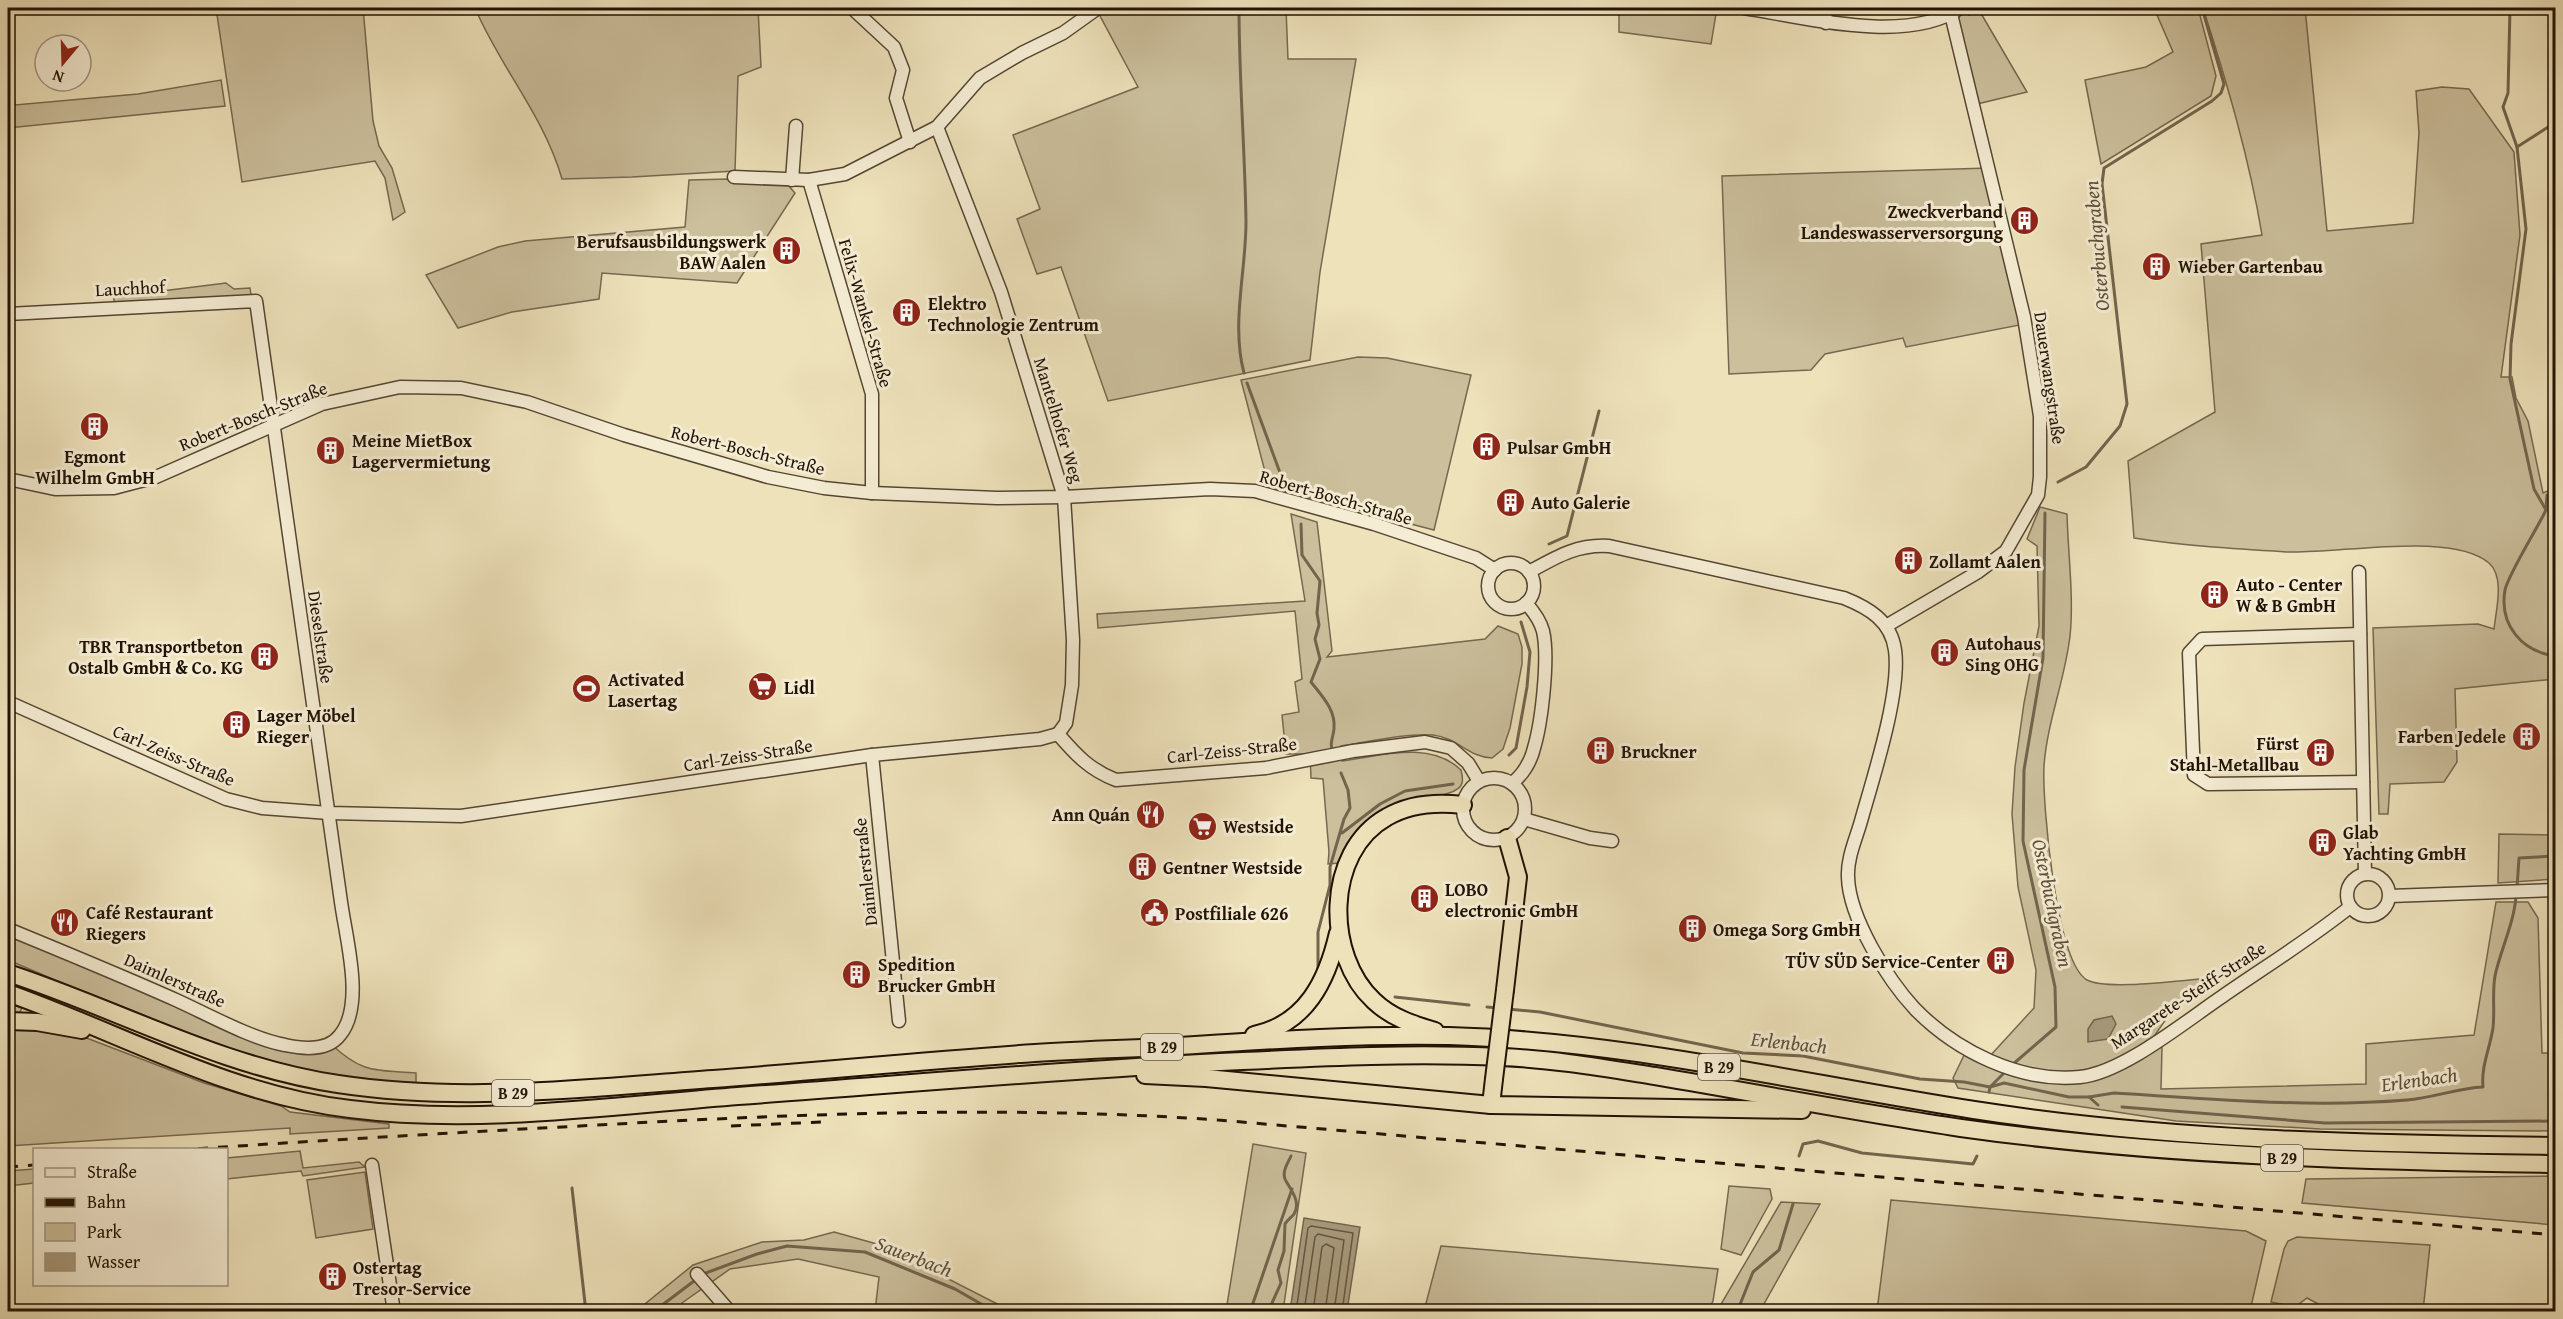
<svg xmlns="http://www.w3.org/2000/svg" width="2563" height="1319" viewBox="0 0 2563 1319" font-family="'Gentium Book Plus',serif">
<style>
.green{fill:#cbbf9c;stroke:#766850;stroke-width:1.5}
.water{fill:#a89b7d;stroke:#72644d;stroke-width:1.5}
.lines{fill:none;stroke-linecap:round;stroke-linejoin:round}
.shore{stroke:#645640;stroke-width:1.5}
.stream{stroke:#72644d;stroke-width:3}
.minor-casing{stroke:#544632;stroke-width:15}
.highway-casing{stroke:#211204;stroke-width:20}
.minor{stroke:#f4ecd3;stroke-width:12}
.highway{stroke:#eee2bb;stroke-width:16}
.rail{stroke:#211204;stroke-width:3;stroke-dasharray:10 10;stroke-linecap:butt}
.highway-bridge-casing{stroke:#211204;stroke-width:20;stroke-linecap:butt}
.highway-bridge{stroke:#eee2bb;stroke-width:16}
.labels{text-anchor:middle;dominant-baseline:central;stroke-width:6;stroke-linejoin:round;paint-order:stroke}
.shield{fill:#f4ecd3;stroke:#605342;stroke-width:1.5}
.shield-label{font-size:16px;font-weight:bold;fill:#211204}
.poi-label{font-size:18px;font-weight:bold;fill:#211204;stroke:#f4ecd3;text-anchor:start}
.street-label{font-size:18px;fill:#211204;stroke:#f4ecd3}
.water-label{font-size:20px;font-style:italic;fill:#5e503a;stroke:#f4ecd3}
</style>
<rect width="100%" height="100%" fill="#eee2bb"/>
<filter id="stains"><feTurbulence type="fractalNoise" baseFrequency=".00333" numOctaves="4"/><feColorMatrix values="0 0 0 0 .2 0 0 0 0 .09 0 0 0 0 .02 0 0 0 .5 -.17"/></filter>
<radialGradient id="worn" r=".72"><stop offset=".6" stop-color="#630" stop-opacity="0"/><stop offset="1" stop-color="#630" stop-opacity=".3"/></radialGradient>
<g class="green">
<path d="M216,8H363L373,121L379,146L392,168L405,212L393,220L385,178L375,161L242,182Z"/>
<path d="M475,8H758L761,67L738,76L735,171L632,177L562,179C544,116 500,67 475,8Z"/>
<path d="M1104,8H1286L1288,59H1356L1320,272L1310,360L1108,401L1061,267L1037,274L1017,219L1040,209L1013,135L1138,87L1099,14Z"/>
<path d="M1619,8H1717L1711,44L1619,32Z"/>
<path d="M2154,8H2198L2216,76L2211,96L2101,164L2085,80L2146,67L2173,52Z"/>
<path d="M2203,8H2305L2327,231L2413,223L2419,133L2416,91L2442,87L2469,89L2514,152L2520,235L2501,377H2512L2516,398L2528,421L2543,493L2555,488V679L2455,689L2457,762L2444,782L2390,784L2388,814H2379L2373,628L2478,624L2494,629C2496,610 2505,577 2489,563C2452,531 2339,554 2288,552C2237,549 2185,546 2134,538L2128,461L2215,412L2201,244L2262,235C2249,157 2227,83 2203,8Z"/>
<path d="M1979,10L2027,92L1977,104L1958,18L1964,11L1969,15Z"/>
<path d="M10,27L15,105L138,94L221,80L225,106L8,128V28Z"/>
<path d="M1989,168L2025,324L1906,347L1903,338L1825,354L1811,370L1729,374L1722,176Z"/>
<path d="M729,179L787,184L795,193L737,283L602,273L599,299L512,312L458,328L426,275L498,247L525,241L685,227L689,180Z"/>
<path d="M226,283L234,289L250,288L251,295L114,305V297Z"/>
<path d="M1358,357L1387,358L1471,375L1434,530L1269,487L1241,380Z"/>
<path d="M2040,507L2067,514C2068,554 2074,597 2070,636C2065,680 2047,722 2044,766C2042,802 2056,962 2087,980C2106,990 2175,981 2200,979L2203,984L2173,1009L2155,1035L2162,1047L2161,1089L2366,1084V1044L2474,1035L2496,902H2528L2538,918L2542,1053H2555V1131L2320,1129L2176,1121L1958,1088L1953,1078L1969,1045L1989,1057L2034,1008L2036,970L2018,887L2012,814L2015,767L2024,703L2039,626L2037,546L2027,539Z"/>
<path d="M1291,514L1317,522L1332,651L1327,657L1485,639L1498,626L1518,634L1522,647V664L1510,728L1503,749L1492,758C1468,757 1458,738 1433,735C1406,733 1368,742 1341,746L1342,761C1380,756 1430,740 1461,770C1462,774 1463,780 1462,783C1458,800 1404,796 1389,807C1371,822 1356,845 1340,863L1328,864L1329,852L1323,779L1311,778L1310,754H1286L1282,715L1299,712L1295,682L1302,679L1295,611L1098,628L1097,614L1305,601Z"/>
<path d="M2499,834L2555,835V879L2498,883Z"/>
<path d="M8,929L283,1045L331,1044C363,1074 375,1070 416,1073V1090L356,1084L213,1047L8,960Z"/>
<path d="M8,1003L22,1008L11,1028L48,1029L84,1037L204,1083L281,1106L290,1112L389,1124V1128L290,1134V1128L8,1146Z"/>
<path d="M1253,1144L1306,1153L1283,1311H1226Z"/>
<path d="M300,1151L303,1168L359,1162L365,1167L303,1176L301,1171L227,1179V1158Z"/>
<path d="M34,1169V1183L8,1186V1171Z"/>
<path d="M365,1172L373,1229L316,1238L307,1180Z"/>
<path d="M2555,1176V1225L2302,1203L2306,1179Z"/>
<path d="M1729,1186L1770,1189L1772,1199L1741,1255L1721,1249Z"/>
<path d="M1891,1200L2246,1231L2266,1241L2250,1311H1877Z"/>
<path d="M1781,1202L1820,1204L1760,1311H1717Z"/>
<path d="M834,1232L884,1246L1011,1311H875L879,1277L798,1259L730,1269L682,1303L685,1311L635,1312L693,1265L762,1242L804,1240Z"/>
<path d="M2297,1237L2430,1245L2423,1311H2322V1306L2307,1298L2295,1307L2271,1302L2284,1249L2288,1241Z"/>
<path d="M1441,1246L1718,1269L1713,1301L1708,1311H1424Z"/>
</g>
<g class="water">
<path d="M2112,1016L2116,1024L2108,1039L2088,1042V1029L2094,1020Z"/>
<path d="M1304,1218L1360,1227L1347,1311H1290Z"/>
</g>
<g class="lines">
<g class="shore">
<path d="M1296,1312L1308,1228L1311,1226L1353,1233L1342,1312"/>
<path d="M1304,1312L1315,1237L1318,1234L1344,1240L1334,1312"/>
<path d="M1313,1312L1322,1247L1326,1244L1334,1248L1325,1312"/>
</g>
<g class="stream">
<path d="M1239,8C1239,79 1245,151 1246,222C1246,272 1231,324 1244,373"/>
<path d="M2510,8L2508,93L2503,107L2517,147L2526,229L2511,344L2510,379L2534,489L2546,510C2538,527 2508,575 2505,590C2499,625 2522,652 2556,656"/>
<path d="M2517,147L2556,122"/>
<path d="M1247,383L1286,489"/>
<path d="M2058,482L2086,467L2120,426L2127,404L2102,184L2104,168L2212,101L2221,93L2224,84L2202,8"/>
<path d="M2546,508L2547,495L2556,491"/>
<path d="M1301,524L1302,555L1320,581L1317,613L1319,625L1315,639L1320,659L1311,682C1322,696 1336,710 1334,729C1333,738 1329,744 1333,752"/>
<path d="M1549,544L1567,536L1599,411"/>
<path d="M1509,755L1516,748L1527,687L1530,652L1521,622"/>
<path d="M1342,833L1380,804L1405,791L1453,784"/>
<path d="M2517,888L2519,858L2556,856"/>
<path d="M1318,973V932L1330,885V867L1344,819L1350,808L1348,790L1341,773"/>
<path d="M1395,997L1469,1005"/>
<path d="M1487,1007L1498,1008"/>
<path d="M1508,1009L1540,1012L1743,1053L1803,1056L1920,1079L1964,1082L1990,1087L2004,1083L2069,1097H2089L2114,1093C2211,1099 2310,1108 2407,1100C2433,1098 2457,1088 2483,1087C2481,1066 2490,1048 2493,1028C2495,1011 2492,993 2495,976C2500,951 2515,921 2516,895"/>
<path d="M2012,1065L2056,1027L2055,987L2023,841L2024,770L2043,658L2045,513"/>
<path d="M1989,1092L1990,1087L2007,1070"/>
<path d="M2089,1097L2098,1105"/>
<path d="M2122,1107L2325,1123L2556,1121"/>
<path d="M1799,1156L1803,1144L1818,1141L1862,1153L1973,1164L1977,1156"/>
<path d="M572,1188L586,1312"/>
<path d="M703,1274L757,1254L787,1246L865,1252L955,1289L995,1312"/>
<path d="M653,1312L698,1278"/>
<path d="M1250,1312L1292,1189"/>
<path d="M1268,1312L1281,1283L1278,1270L1284,1251L1285,1224C1287,1220 1292,1217 1294,1214C1302,1201 1289,1188 1285,1179C1282,1171 1288,1163 1291,1156"/>
<path d="M1737,1312L1753,1272L1779,1250L1793,1204"/>
</g>
<defs>
<g id="minor">
<path d="M852,8L894,47L903,70L896,98L910,142"/>
<path d="M1744,8C1803,17 1908,45 1960,8"/>
<path d="M1825,8L1826,23"/>
<path d="M937,127L1001,292L1064,497L1073,640L1072,685L1066,723L1058,734"/>
<path d="M734,177L809,180L845,174L937,127L980,78L1022,53L1063,33L1098,8"/>
<path d="M792,180L796,126"/>
<path d="M809,180L872,394V493"/>
<path d="M8,314L256,301L341,902C346,939 365,1005 340,1035C328,1051 303,1049 285,1045C252,1039 207,1014 176,1000C120,975 64,952 8,929"/>
<path d="M8,479L55,489L114,488L156,477L322,404L400,387L461,388L527,402L624,435L768,477L824,488L872,493L997,498L1064,497L1210,489L1255,491L1374,524L1476,558L1495,570"/>
<circle cx="1511" cy="586" r="23"/>
<path d="M1529,572C1556,557 1577,544 1609,546L1844,598C1869,608 1891,621 1895,650C1901,693 1873,778 1861,821C1856,839 1847,858 1848,877C1849,918 1888,980 1915,1009C1956,1051 2020,1083 2080,1077C2123,1073 2187,1020 2223,996C2265,967 2310,939 2350,907"/>
<path d="M2359,572L2365,874"/>
<path d="M1886,626L1978,572L2006,551L2038,495L2040,477V416L2024,317L1951,14"/>
<path d="M2360,634L2202,639L2189,653L2194,775L2208,784L2363,782"/>
<path d="M8,702L226,799L262,808L329,813L461,816L872,755L1040,739L1058,734"/>
<path d="M1058,734C1076,755 1090,770 1116,780L1266,768L1353,751L1425,742L1451,748L1468,763L1479,781"/>
<path d="M872,755L899,1021"/>
<circle cx="1494" cy="809" r="31"/>
<path d="M1512,783C1523,775 1531,761 1534,748C1542,721 1549,657 1543,631C1540,620 1534,612 1526,603"/>
<path d="M1524,819L1590,838L1612,841"/>
<circle cx="2368" cy="895" r="21"/>
<path d="M2390,896L2556,890"/>
<path d="M372,1165L394,1312"/>
<path d="M697,1274L730,1312"/>
</g>
<g id="highway">
<path d="M8,973C118,1009 221,1067 338,1084C463,1103 588,1088 713,1079C820,1071 928,1060 1035,1053C1078,1050 1121,1049 1165,1047C1259,1041 1354,1034 1449,1036C1626,1041 1800,1083 1974,1110C2167,1140 2361,1144 2556,1146"/>
<path d="M1505,990L1518,877L1507,838"/>
<path d="M8,993C121,1033 229,1095 350,1109C476,1125 611,1106 738,1096C906,1084 1073,1069 1242,1061C1328,1057 1414,1053 1501,1057C1552,1059 1604,1068 1655,1076C1757,1093 1859,1113 1961,1128C2159,1156 2356,1161 2556,1164"/>
<path d="M8,1021L37,1022L82,1030"/>
<path d="M1435,1031C1412,1024 1392,1018 1374,1001C1325,956 1324,852 1387,817C1409,804 1438,802 1463,805"/>
<path d="M1254,1035C1306,1024 1327,981 1338,933"/>
<path d="M1145,1075L1206,1078L1491,1105L1802,1110"/>
<path d="M1491,1105L1494,1079"/>
</g>
</defs>
<use href="#minor" class="minor-casing"/>
<use href="#highway" class="highway-casing"/>
<use href="#minor" class="minor"/>
<use href="#highway" class="highway"/>
<g class="rail">
<path d="M731,1126L821,1122"/>
<path d="M178,1150C312,1141 446,1133 580,1126C793,1114 1005,1105 1218,1120L2556,1235"/>
<path d="M8,1167L34,1165"/>
</g>
<defs>
<path id="highway-bridge" d="M1494,1079L1505,990"/>
</defs>
<use href="#highway-bridge" class="highway-bridge-casing"/>
<use href="#highway-bridge" class="highway-bridge"/>
</g>
<defs>
<symbol id="building-disc" viewBox="-11 -11 22 22"><circle r="9.5" fill="#8f2418" stroke="#f4ecd3"/><path d="M-4-6H4V6H1V3H-1V6H-4ZM-2.5-4.3h1.7v1.8h-1.7ZM.8-4.3h1.7v1.8H.8ZM-2.5-1h1.7V.8h-1.7ZM.8-1h1.7V.8H.8Z" fill="#fff"/></symbol>
<symbol id="supermarket-disc" viewBox="-11 -11 22 22"><circle r="9.5" fill="#8f2418" stroke="#f4ecd3"/><path d="M-6-5.5h2.5l.6 2H6L4.5 2H-2.5L-4.4-4H-6ZM-1.5 3.2a1.3 1.3 0 1 0 .1 0ZM3 3.2a1.3 1.3 0 1 0 .1 0Z" fill="#fff"/></symbol>
<symbol id="stadium-disc" viewBox="-11 -11 22 22"><circle r="9.5" fill="#8f2418" stroke="#f4ecd3"/><path d="M0-5a6.5 5 0 1 0 0 10a6.5 5 0 1 0 0-10ZM-3.5-1.8h7v3.6h-7Z" fill="#fff"/></symbol>
<symbol id="restaurant-disc" viewBox="-11 -11 22 22"><circle r="9.5" fill="#8f2418" stroke="#f4ecd3"/><path d="M-5-6h1v4h1v-4h1v4h1v-4h1v5L-1.5 .5V6h-2V.5L-5-1ZM5-6V6H3V1.5H1.5Q1.5-4 5-6Z" fill="#fff"/></symbol>
<symbol id="civic-disc" viewBox="-11 -11 22 22"><circle r="9.5" fill="#8f2418" stroke="#f4ecd3"/><path d="M-.6-6.5H3V-4.5H.6V-3L4-1V1h2V6H-6V1h2V-1L-.6-3ZM-1.2 2.5V6h2.4V2.5Z" fill="#fff"/></symbol>
</defs>
<g fill-rule="evenodd">
<use href="#building-disc" x="2008" y="204" width="33" height="33"/>
<use href="#building-disc" x="770" y="234" width="33" height="33"/>
<use href="#building-disc" x="2140" y="250" width="33" height="33"/>
<use href="#building-disc" x="890" y="296" width="33" height="33"/>
<use href="#building-disc" x="78" y="410" width="33" height="33"/>
<use href="#building-disc" x="1470" y="430" width="33" height="33"/>
<use href="#building-disc" x="314" y="434" width="33" height="33"/>
<use href="#building-disc" x="1494" y="486" width="33" height="33"/>
<use href="#building-disc" x="1892" y="544" width="33" height="33"/>
<use href="#building-disc" x="2198" y="578" width="33" height="33"/>
<use href="#building-disc" x="1928" y="636" width="33" height="33"/>
<use href="#building-disc" x="248" y="640" width="33" height="33"/>
<use href="#supermarket-disc" x="746" y="670" width="33" height="33"/>
<use href="#stadium-disc" x="570" y="672" width="33" height="33"/>
<use href="#building-disc" x="220" y="708" width="33" height="33"/>
<use href="#building-disc" x="2510" y="720" width="33" height="33"/>
<use href="#building-disc" x="1584" y="734" width="33" height="33"/>
<use href="#building-disc" x="2304" y="736" width="33" height="33"/>
<use href="#restaurant-disc" x="1134" y="798" width="33" height="33"/>
<use href="#supermarket-disc" x="1186" y="810" width="33" height="33"/>
<use href="#building-disc" x="2306" y="826" width="33" height="33"/>
<use href="#building-disc" x="1126" y="850" width="33" height="33"/>
<use href="#building-disc" x="1408" y="882" width="33" height="33"/>
<use href="#civic-disc" x="1138" y="896" width="33" height="33"/>
<use href="#restaurant-disc" x="48" y="906" width="33" height="33"/>
<use href="#building-disc" x="1676" y="912" width="33" height="33"/>
<use href="#building-disc" x="1984" y="944" width="33" height="33"/>
<use href="#building-disc" x="840" y="958" width="33" height="33"/>
<use href="#building-disc" x="316" y="1260" width="33" height="33"/>
</g>
<g class="labels">
<g class="shield">
<rect x="1141" y="1034" width="42" height="26" rx="4.5"/>
<rect x="1698" y="1054" width="42" height="26" rx="4.5"/>
<rect x="492" y="1080" width="42" height="26" rx="4.5"/>
<rect x="2261" y="1145" width="42" height="26" rx="4.5"/>
</g>
<g class="shield-label">
<text x="1162" y="1047">B 29</text>
<text x="1719" y="1067">B 29</text>
<text x="513" y="1093">B 29</text>
<text x="2282" y="1158">B 29</text>
</g>
<g class="poi-label">
<text x="2003" y="211" text-anchor="end">Zweckverband<tspan x="2003" dy="21">Landeswasserversorgung</tspan></text>
<text x="766" y="241" text-anchor="end">Berufsausbildungswerk<tspan x="766" dy="21">BAW Aalen</tspan></text>
<text x="2178" y="266">Wieber Gartenbau</text>
<text x="928" y="303">Elektro<tspan x="928" dy="21">Technologie Zentrum</tspan></text>
<text x="352" y="440">Meine MietBox<tspan x="352" dy="21">Lagervermietung</tspan></text>
<text x="1507" y="447">Pulsar GmbH</text>
<text x="95" y="456" text-anchor="middle">Egmont<tspan x="95" dy="21">Wilhelm GmbH</tspan></text>
<text x="1531" y="502">Auto Galerie</text>
<text x="1929" y="561">Zollamt Aalen</text>
<text x="2236" y="584">Auto - Center<tspan x="2236" dy="21">W &amp; B GmbH</tspan></text>
<text x="1965" y="643">Autohaus<tspan x="1965" dy="21">Sing OHG</tspan></text>
<text x="243" y="646" text-anchor="end">TBR Transportbeton<tspan x="243" dy="21">Ostalb GmbH &amp; Co. KG</tspan></text>
<text x="608" y="679">Activated<tspan x="608" dy="21">Lasertag</tspan></text>
<text x="784" y="687">Lidl</text>
<text x="257" y="715">Lager Möbel<tspan x="257" dy="21">Rieger</tspan></text>
<text x="2506" y="736" text-anchor="end">Farben Jedele</text>
<text x="2299" y="743" text-anchor="end">Fürst<tspan x="2299" dy="21">Stahl-Metallbau</tspan></text>
<text x="1621" y="751">Bruckner</text>
<text x="1130" y="814" text-anchor="end">Ann Quán</text>
<text x="1223" y="826">Westside</text>
<text x="2343" y="832">Glab<tspan x="2343" dy="21">Yachting GmbH</tspan></text>
<text x="1163" y="867">Gentner Westside</text>
<text x="1445" y="889">LOBO<tspan x="1445" dy="21">electronic GmbH</tspan></text>
<text x="86" y="912">Café Restaurant<tspan x="86" dy="21">Riegers</tspan></text>
<text x="1175" y="913">Postfiliale 626</text>
<text x="1713" y="929">Omega Sorg GmbH</text>
<text x="1980" y="961" text-anchor="end">TÜV SÜD Service-Center</text>
<text x="878" y="964">Spedition<tspan x="878" dy="21">Brucker GmbH</tspan></text>
<text x="353" y="1267">Ostertag<tspan x="353" dy="21">Tresor-Service</tspan></text>
</g>
<g class="street-label">
<text transform="translate(130 288) rotate(-3)">Lauchhof</text>
<text transform="translate(866 313) rotate(74)">Felix-Wankel-Straße</text>
<text transform="translate(2050 378) rotate(82)">Dauerwangstraße</text>
<text transform="translate(253 416) rotate(-22)">Robert-Bosch-Straße</text>
<text transform="translate(1059 420) rotate(73)">Mantelhofer Weg</text>
<text transform="translate(748 450) rotate(14)">Robert-Bosch-Straße</text>
<text transform="translate(1336 497) rotate(16)">Robert-Bosch-Straße</text>
<text transform="translate(321 637) rotate(82)">Dieselstraße</text>
<text transform="translate(1232 750) rotate(-6)">Carl-Zeiss-Straße</text>
<text transform="translate(174 755) rotate(23)">Carl-Zeiss-Straße</text>
<text transform="translate(748 755) rotate(-9)">Carl-Zeiss-Straße</text>
<text transform="translate(865 872) rotate(-96)">Daimlerstraße</text>
<text transform="translate(175 980) rotate(24)">Daimlerstraße</text>
<text transform="translate(2188 995) rotate(-33)">Margarete-Steiff-Straße</text>
</g>
<g class="water-label">
<text transform="translate(2096 246) rotate(-95)">Osterbuchgraben</text>
<text transform="translate(2053 903) rotate(78)">Osterbuchgraben</text>
<text transform="translate(1789 1042) rotate(6)">Erlenbach</text>
<text transform="translate(2419 1079) rotate(-8)">Erlenbach</text>
<text transform="translate(914 1256) rotate(21)">Sauerbach</text>
</g>
</g>
<rect width="2563" height="1319" fill="none" stroke="#eee2bb" stroke-width="30"/>
<rect x="9" y="9" width="2545" height="1301" fill="none" stroke="#211204" stroke-width="3"/>
<rect x="15" y="15" width="2533" height="1289" fill="none" stroke="#211204" stroke-width="1.5"/>
<rect x="33" y="1148" width="195" height="138" fill="#f4ecd3" stroke="#a09580" stroke-width="1.5"/>
<rect x="45" y="1168" width="30" height="9" fill="#f4ecd3" stroke="#a09580" stroke-width="1.5"/>
<text x="87" y="1178" font-size="18" fill="#211204">Straße</text>
<rect x="45" y="1198" width="30" height="9" fill="#211204" stroke="#a09580" stroke-width="1.5"/>
<text x="87" y="1208" font-size="18" fill="#211204">Bahn</text>
<rect x="45" y="1223" width="30" height="18" fill="#cbbf9c" stroke="#a09580" stroke-width="1.5"/>
<text x="87" y="1238" font-size="18" fill="#211204">Park</text>
<rect x="45" y="1253" width="30" height="18" fill="#a89b7d" stroke="#a09580" stroke-width="1.5"/>
<text x="87" y="1268" font-size="18" fill="#211204">Wasser</text>
<g transform="translate(63 63) rotate(199)"><circle r="28" fill="#f4ecd3" stroke="#a09580" stroke-width="1.5"/>
<path d="M0-4.5L10 22L0 15L-10 22Z" fill="#8f2418"/>
<text y="-9" font-size="16" font-weight="bold" text-anchor="middle" fill="#211204">N</text>
</g>
<rect width="100%" height="100%" filter="url(#stains)"/>
<rect width="100%" height="100%" fill="url(#worn)"/>
</svg>
